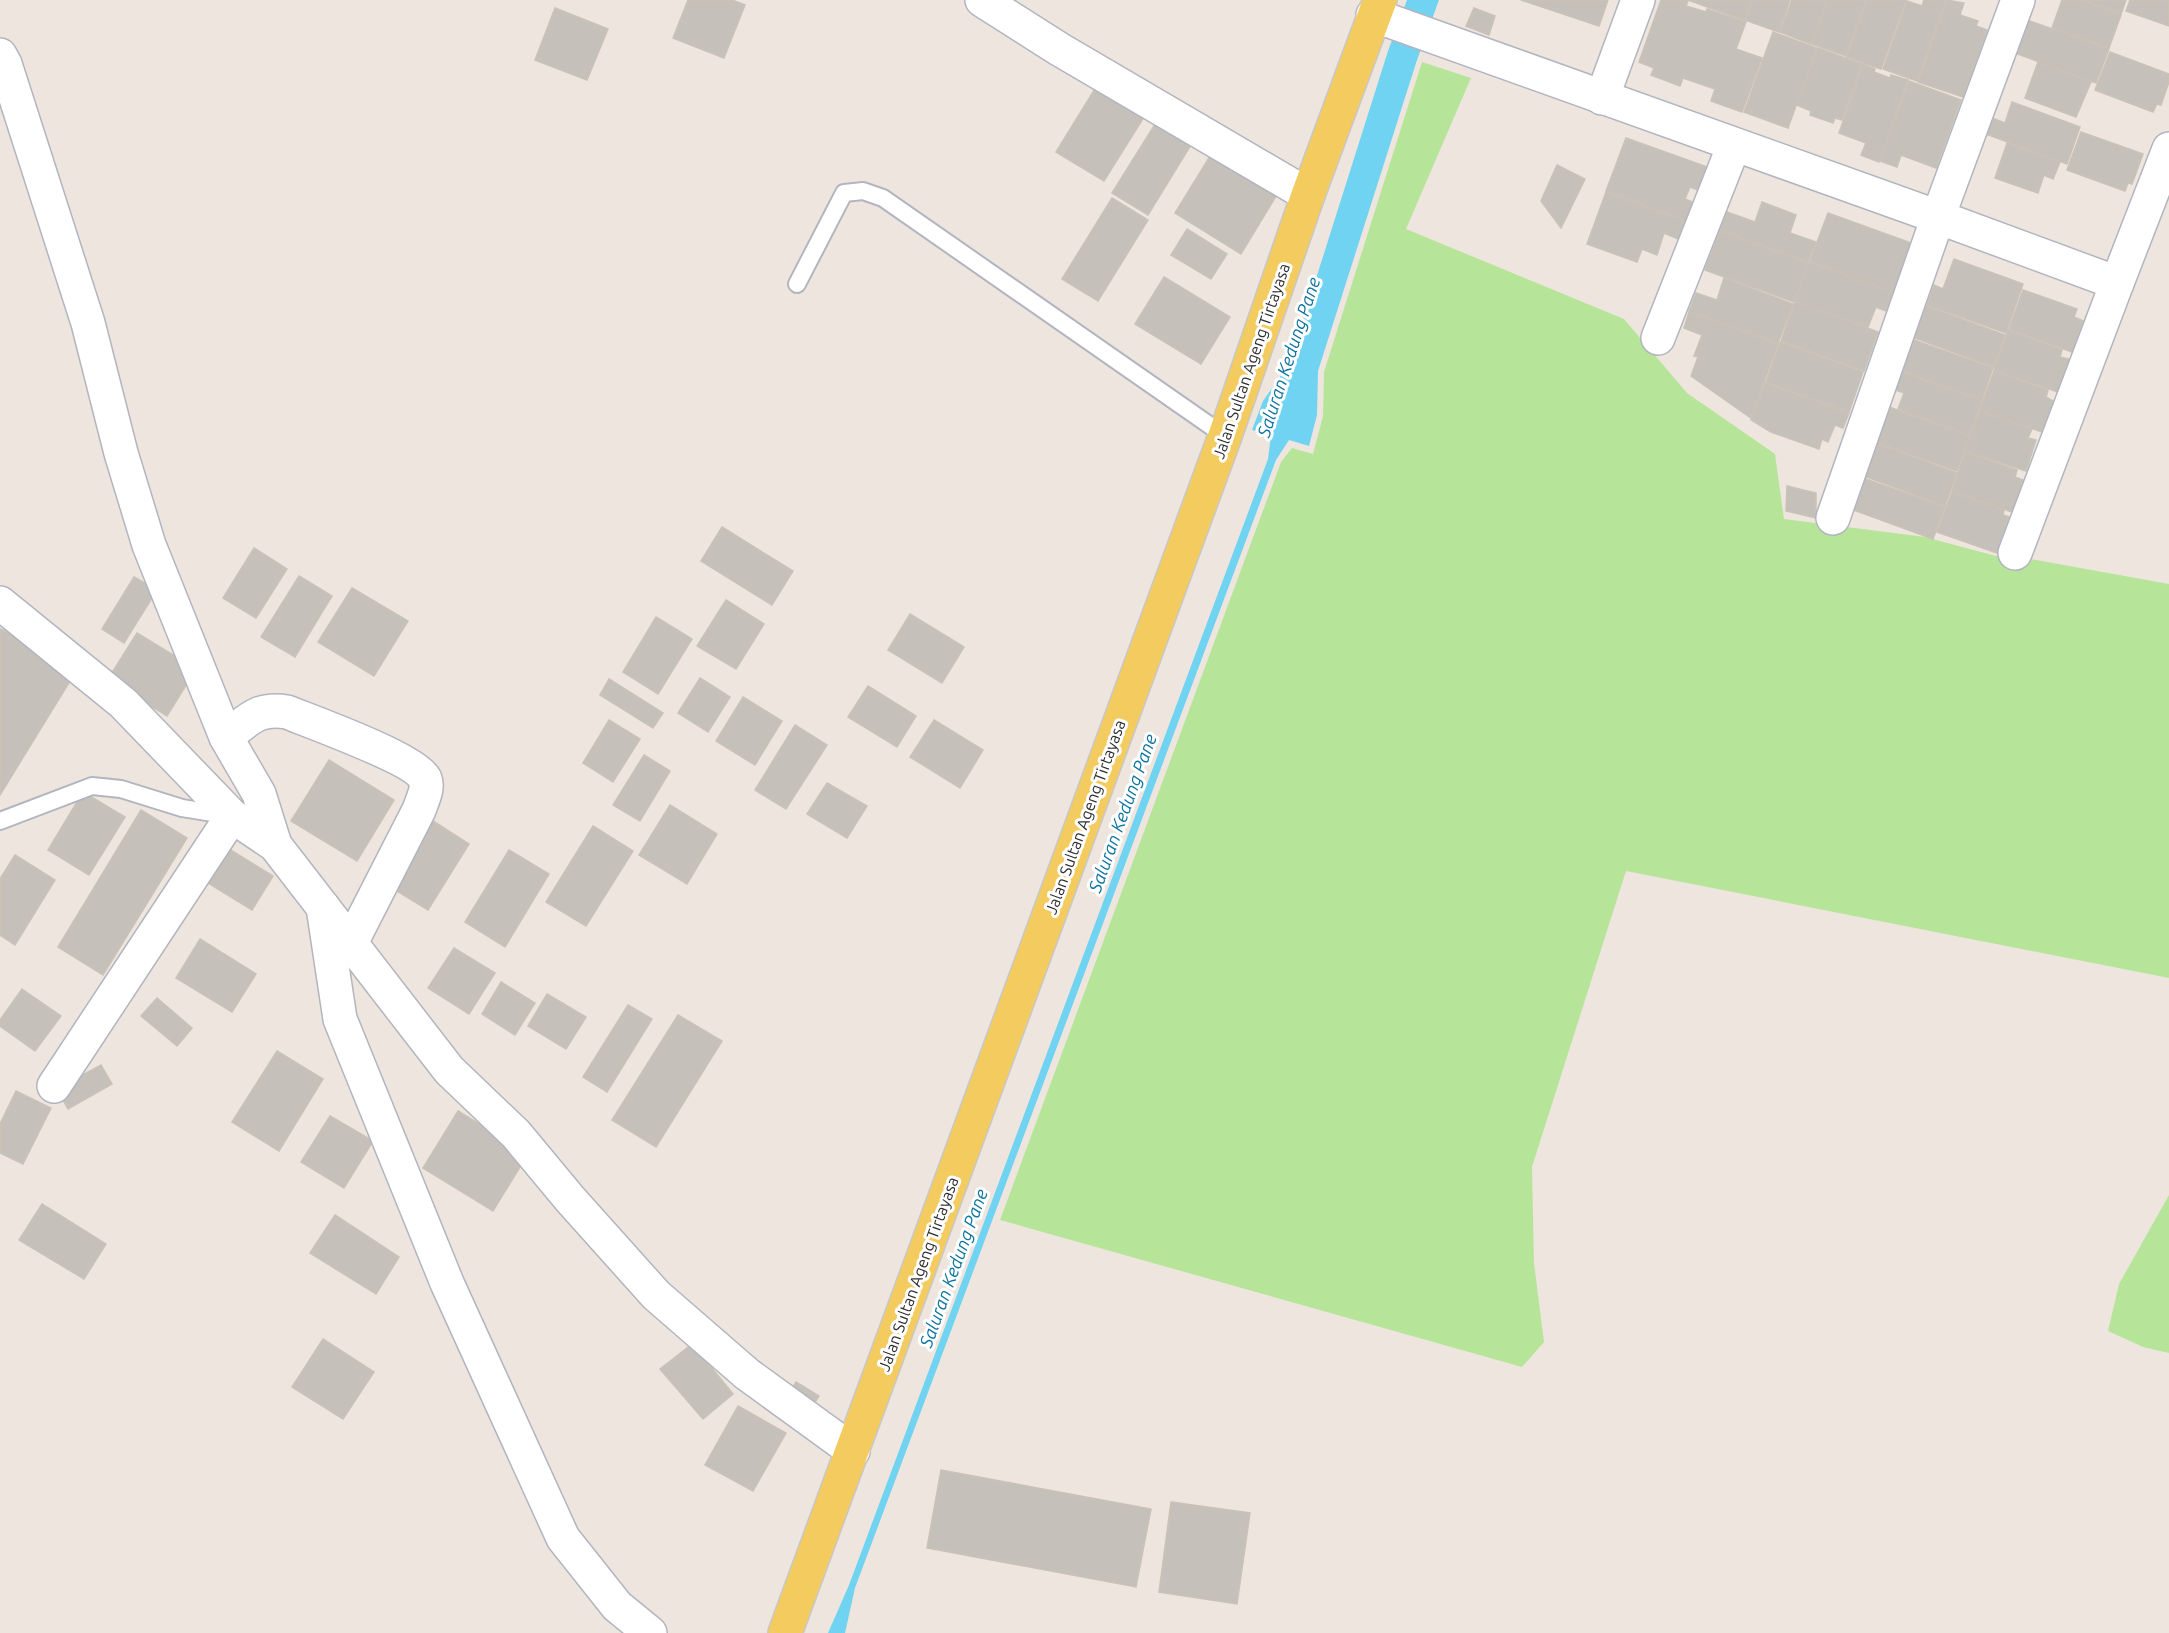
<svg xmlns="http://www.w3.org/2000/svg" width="2169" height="1633" viewBox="0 0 2169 1633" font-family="Ubuntu,sans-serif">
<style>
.green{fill:#b6e59a}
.water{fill:#70d3f1}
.building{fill:#c6c0ba;stroke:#c9c2b7;stroke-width:1.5}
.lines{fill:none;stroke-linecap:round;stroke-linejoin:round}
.service-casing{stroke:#b2b5c0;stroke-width:20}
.minor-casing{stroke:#b2b5c0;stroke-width:36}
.primary-casing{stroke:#c8c8c8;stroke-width:36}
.service{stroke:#fff;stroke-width:16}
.minor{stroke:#fff;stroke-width:33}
.primary{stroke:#f3cb5e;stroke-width:33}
.labels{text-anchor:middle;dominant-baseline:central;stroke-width:6;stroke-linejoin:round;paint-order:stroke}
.street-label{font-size:16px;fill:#2c2c2c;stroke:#fff}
.water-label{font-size:18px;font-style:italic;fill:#0b73a0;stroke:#fff}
</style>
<rect width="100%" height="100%" fill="#eee6de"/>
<g class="green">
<path d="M1422,62L1471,78L1406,229L1624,319L1687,393L1775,454L1784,519L1925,537L1996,556L2030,559L2169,584V978L1626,871L1532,1167L1534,1263L1544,1342L1522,1367L1000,1220L1281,462L1292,448L1313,454L1323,416L1324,372Z"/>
<path d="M2169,1195V1353L2143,1347L2108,1331L2119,1284Z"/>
</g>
<path class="water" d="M1407,0H1439L1417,60L1318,371L1317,415L1309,446L1289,440L1276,460L855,1588L845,1633H828L849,1585L1268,459L1271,435L1252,430L1263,401L1289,364L1388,51Z"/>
<g class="building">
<path d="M688,0H732L745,5L724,58L673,38Z"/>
<path d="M1521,0H1608L1599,26Z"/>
<path d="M1661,0H1685L1688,1L1686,6L1706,12L1707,9L1746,22L1736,49L1762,58L1742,112L1711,101L1715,89L1683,78L1680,86L1651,75L1654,68L1639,62Z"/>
<path d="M1688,0H1712L1710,8Z"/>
<path d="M1713,0H1751L1744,20L1710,8Z"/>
<path d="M1752,0H1790L1779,32L1745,20Z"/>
<path d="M1792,0H1827L1811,44L1780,32Z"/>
<path d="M1828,0H1866L1846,56L1812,44Z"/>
<path d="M1867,0H1906L1881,69L1847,57Z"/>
<path d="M1924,0H1946L1917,81L1883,69L1907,1L1922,6Z"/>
<path d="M1947,0L1964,3L1960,15L1978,21L1976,26L1987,30L1963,97L1918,82Z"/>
<path d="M2062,0H2080L2121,15L2109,48L2052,28Z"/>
<path d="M2083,0H2126L2121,14Z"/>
<path d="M2130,0H2169V26L2126,11Z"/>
<path d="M555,8L608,29L587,80L535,60Z"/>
<path d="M1474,8L1495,16L1489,35L1466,26Z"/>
<path d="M2027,20L2109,49L2096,83L2015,53Z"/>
<path d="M1773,32L1817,48L1788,128L1744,112Z"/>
<path d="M1818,48L1862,64L1842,120L1835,118L1833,123L1810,115L1811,111L1797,105Z"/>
<path d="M2110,52L2169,74V82L2161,105L2157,104L2153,112L2095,90Z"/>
<path d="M2038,62L2091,82L2076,117L2025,98Z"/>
<path d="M1863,64L1875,69L1874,72L1890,78L1891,75L1908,80L1879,162L1861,155L1866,143L1839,133Z"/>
<path d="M1101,79L1149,109L1104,181L1056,152Z"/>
<path d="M1909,81L1961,100L1936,168L1901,155L1897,167L1880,161Z"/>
<path d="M2012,102L2080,127L2067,164L1986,134L1992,118L2005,123Z"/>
<path d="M1162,113L1197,135L1148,215L1112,193Z"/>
<path d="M2081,132L2143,154L2132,184L2128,183L2125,191L2067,170Z"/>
<path d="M1626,138L1710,168L1701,191L1690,187L1685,199L1697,204L1690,222L1606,191Z"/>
<path d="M2007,143L2060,162L2053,179L2044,175L2038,193L1995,178Z"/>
<path d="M1215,148L1281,188L1241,254L1175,213Z"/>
<path d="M1557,165L1585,179L1561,228L1541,201Z"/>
<path d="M1606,192L1690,223L1683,241L1664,233L1657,255L1642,249L1637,262L1587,244Z"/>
<path d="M1112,198L1148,220L1098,301L1062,279Z"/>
<path d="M1762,202L1796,215L1790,233L1816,242L1808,262L1720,230L1727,212L1755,222Z"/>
<path d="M1828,213L1911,243L1893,292L1810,261Z"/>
<path d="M1187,229L1227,254L1211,279L1171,255Z"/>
<path d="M1720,231L1808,263L1794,302L1705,270Z"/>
<path d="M1954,259L2023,284L2006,333L1927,305L1934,285L1943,289Z"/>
<path d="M1809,262L1893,292L1886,311L1876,307L1868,327L1795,301Z"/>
<path d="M1164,277L1230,317L1201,364L1135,324Z"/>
<path d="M1724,278L1793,304L1778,343L1689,311L1696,293L1717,300Z"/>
<path d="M2023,290L2077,309L2074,317L2083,321L2072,352L2009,329Z"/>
<path d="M1795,301L1878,332L1864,371L1781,341Z"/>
<path d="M1926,306L2005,335L1994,367L1915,338Z"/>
<path d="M1689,312L1778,344L1751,418L1691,376L1698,357L1694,356L1702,335L1684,328Z"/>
<path d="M2008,330L2062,350L2060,357L2069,359L2058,392L1994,370Z"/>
<path d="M1914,340L1993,368L1982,400L1903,371Z"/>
<path d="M1780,342L1863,372L1849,412L1766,382Z"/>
<path d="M1994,371L2048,390L2046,397L2053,401L2042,432L1980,410Z"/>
<path d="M1902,372L1982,401L1970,435L1898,409L1904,393L1895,390Z"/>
<path d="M1765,383L1849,413L1843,428L1835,425L1828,442L1822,439L1819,449L1771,432L1751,420Z"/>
<path d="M1889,407L1970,436L1957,471L1876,442Z"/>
<path d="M1980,411L2032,429L2028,438L2036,440L2026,471L1965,451Z"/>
<path d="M1876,443L1957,473L1945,506L1864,476Z"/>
<path d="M1965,452L2017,470L2015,477L2023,480L2012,512L1952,491Z"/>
<path d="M1863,478L1945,507L1933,539L1851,509Z"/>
<path d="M1787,486L1816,493V518L1786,511Z"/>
<path d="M1952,492L2004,510L2003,515L2009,517L1997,553L1937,532Z"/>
<path d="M722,527L793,571L772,605L701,561Z"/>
<path d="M254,548L287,569L256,618L223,598Z"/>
<path d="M299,576L332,596L295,657L261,637Z"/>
<path d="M134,577L157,590L124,643L102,629Z"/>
<path d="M352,588L408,621L374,676L318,642Z"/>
<path d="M726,600L764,624L736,669L697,646Z"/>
<path d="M910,614L964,647L942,683L888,650Z"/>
<path d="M656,617L692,639L658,694L623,672Z"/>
<path d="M1,629L75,673L0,795V631Z"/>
<path d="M137,633L196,669L167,716L108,679Z"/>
<path d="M700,678L730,697L708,732L678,713Z"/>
<path d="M609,679L663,713L653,728L600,695Z"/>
<path d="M868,686L916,716L897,747L848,717Z"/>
<path d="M743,697L782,721L755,765L716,741Z"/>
<path d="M609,720L640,739L613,782L583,763Z"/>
<path d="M934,720L983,750L960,788L910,757Z"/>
<path d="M795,725L827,745L786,809L755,790Z"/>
<path d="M644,755L670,771L640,821L613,805Z"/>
<path d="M329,760L394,800L357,861L291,821Z"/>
<path d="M827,783L867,806L847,838L807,814Z"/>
<path d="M83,792L125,817L89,875L48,850Z"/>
<path d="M670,805L717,834L687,884L639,855Z"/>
<path d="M141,810L187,838L103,975L58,947Z"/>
<path d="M433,821L469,844L428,910L392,888Z"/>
<path d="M593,826L633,851L586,926L546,902Z"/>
<path d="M229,849L273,876L252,910L208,883Z"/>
<path d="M509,850L549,874L505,947L465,922Z"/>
<path d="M15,855L55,880L15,945L0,935V879Z"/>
<path d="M200,939L256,974L232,1012L176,978Z"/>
<path d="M454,948L495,973L469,1014L428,988Z"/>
<path d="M501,982L535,1003L515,1035L482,1014Z"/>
<path d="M22,989L61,1016L35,1051L0,1026V1020Z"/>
<path d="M547,994L586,1017L566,1049L528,1026Z"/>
<path d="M157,998L192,1028L177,1046L141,1016Z"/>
<path d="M628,1005L652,1019L607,1092L583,1077Z"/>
<path d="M678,1015L722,1041L656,1147L612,1120Z"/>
<path d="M277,1051L323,1079L279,1151L232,1122Z"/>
<path d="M101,1065L112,1084L68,1109L57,1089Z"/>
<path d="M16,1091L51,1108L23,1164L0,1153V1124Z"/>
<path d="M458,1111L528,1154L493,1211L423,1168Z"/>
<path d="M330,1116L373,1141L344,1188L301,1162Z"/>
<path d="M42,1204L106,1244L84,1279L19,1240Z"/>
<path d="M335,1215L399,1257L376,1294L310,1253Z"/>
<path d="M323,1339L374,1372L343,1419L292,1387Z"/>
<path d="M692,1344L733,1394L703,1419L660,1369Z"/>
<path d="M796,1382L819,1396L809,1412L786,1398Z"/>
<path d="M738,1406L786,1433L753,1491L705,1465Z"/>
<path d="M941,1470L1151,1509L1136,1587L927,1548Z"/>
<path d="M1171,1502L1250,1513L1237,1604L1159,1592Z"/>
</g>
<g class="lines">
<defs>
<g id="service">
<path d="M797,284L844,193L863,191L883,198L1225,436"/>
<path d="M0,821L92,786L121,789L182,808L225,815"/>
</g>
<g id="minor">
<path d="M982,0L1059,49L1308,195"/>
<path d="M1373,15L1938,217L2018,0"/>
<path d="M0,55L5,64L88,323L121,453L149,545L226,737L259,794L275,845"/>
<path d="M1602,98L1638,0"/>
<path d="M2117,283L2169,149"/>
<path d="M1658,338L1734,145"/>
<path d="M1833,518L1938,217L2117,283L2015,553"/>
<path d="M0,603L123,703L232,816L275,845L449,1070L516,1134L570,1199L656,1295L747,1374L853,1451"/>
<path d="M226,737C249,720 257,707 287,712C312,722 415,759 425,779C429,788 422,801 419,810L351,943"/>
<path d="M323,907L340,1019L447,1283L563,1538L617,1606L650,1633"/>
<path d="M54,1086L232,816"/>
</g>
<path id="primary" d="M785,1633L1225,436L1308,195L1380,0"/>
</defs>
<use href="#service" class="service-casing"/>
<use href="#minor" class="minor-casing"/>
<use href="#primary" class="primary-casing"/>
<use href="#service" class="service"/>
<use href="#minor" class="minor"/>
<use href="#primary" class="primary"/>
</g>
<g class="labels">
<g class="street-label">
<text transform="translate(1251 361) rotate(-71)">Jalan Sultan Ageng Tirtayasa</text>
<text transform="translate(1085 817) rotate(-70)">Jalan Sultan Ageng Tirtayasa</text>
<text transform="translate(918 1274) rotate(-70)">Jalan Sultan Ageng Tirtayasa</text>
</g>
<g class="water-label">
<text transform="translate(1288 357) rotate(-72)">Saluran Kedung Pane</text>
<text transform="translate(1122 813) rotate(-70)">Saluran Kedung Pane</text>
<text transform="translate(953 1268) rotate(-70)">Saluran Kedung Pane</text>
</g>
</g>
</svg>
